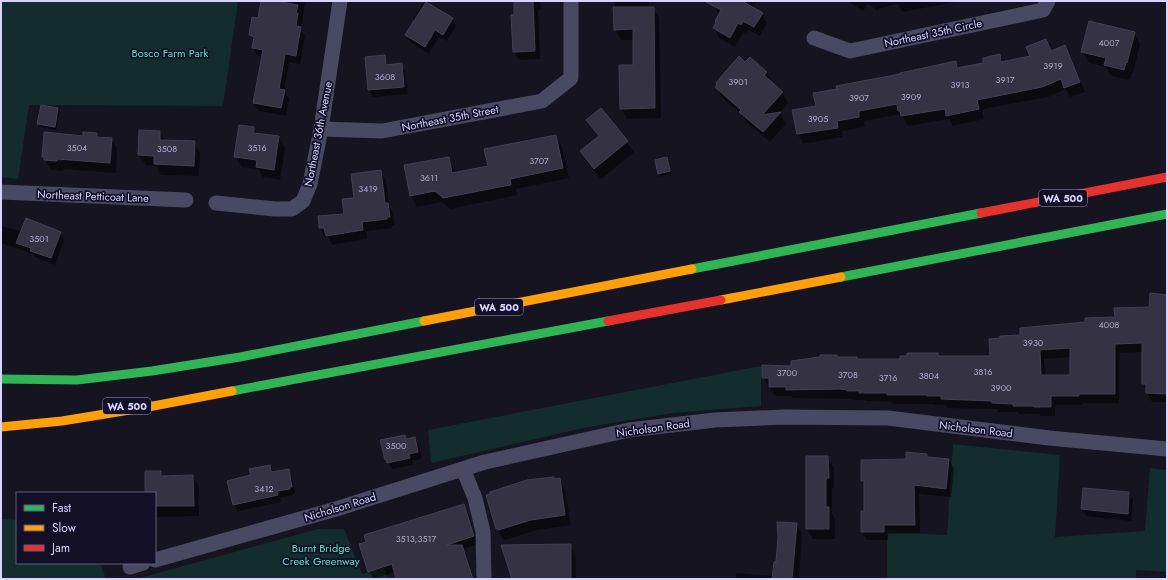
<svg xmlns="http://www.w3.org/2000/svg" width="1168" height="580" viewBox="0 0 1168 580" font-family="Jost,sans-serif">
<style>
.green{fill:#132c2d}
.shadow{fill:#0007;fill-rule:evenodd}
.building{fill:#343243;stroke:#433f54;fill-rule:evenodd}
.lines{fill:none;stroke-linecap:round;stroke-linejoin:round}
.street{stroke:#4a4962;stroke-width:15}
.fast{stroke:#30b455;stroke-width:9}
.slow{stroke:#ff9f0a;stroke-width:9}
.jam{stroke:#e5322d;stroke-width:9}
.labels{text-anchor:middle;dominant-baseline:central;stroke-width:3.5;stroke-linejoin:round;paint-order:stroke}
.number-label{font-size:9px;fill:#b0acd0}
.shield{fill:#130f26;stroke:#9e99be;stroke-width:1}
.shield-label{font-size:10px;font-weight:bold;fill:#d9d4ff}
.street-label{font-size:11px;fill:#d9d4ff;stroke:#130f26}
.park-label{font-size:11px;fill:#5fe0c0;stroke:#130f26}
</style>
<rect width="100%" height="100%" fill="#161421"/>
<g class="green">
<path d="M1,1H238L223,106L29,105L18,179L1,177Z"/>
<path d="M761,366V406L673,413L588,427L431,463L428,430Z"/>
<path d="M953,444L1060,455L1055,537L1145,531L1150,468L1167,470V572L1136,570V579H887V532L947,535Z"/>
<path d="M1,519L17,520V563H100L106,579H1Z"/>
<path d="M318,529H344L362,574L384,568L388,579H136Z"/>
</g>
<g class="shadow">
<path d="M262,1H305L301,30L305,36L300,64L289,62L284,91L289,99L286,116L259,111L254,103L263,57L258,56L253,48L254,42L250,35L258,19Z"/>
<path d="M515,1H540L541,10H538L540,59L519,60L514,52Z"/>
<path d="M615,1H649L650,8H653L659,18L661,118L627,119L621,108L634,66V40H621L615,29Z"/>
<path d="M715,1H759L751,7L762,13L767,23L760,36L748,30L746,33L743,32L735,47L719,38L714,28L719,15L713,5Z"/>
<path d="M848,1H961L902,12L898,4L881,8L878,11L868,4L863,11Z"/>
<path d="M424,2L452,19L456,26L447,41L439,37L429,54L410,42L406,35L414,21L413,19Z"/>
<path d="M1134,33L1140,44L1133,73H1132L1130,80L1111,76L1106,67L1089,63L1083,52Z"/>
<path d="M1046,40L1052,51L1065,46L1070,56L1085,92L1070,97L1066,89L1048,97L988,108L982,110L984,119L953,126L949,119L908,126L901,114L864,121L865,127L842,131L843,137L803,144L798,134L817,107L838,89L955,62L959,69L985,63L999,55L1003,62L1031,56Z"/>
<path d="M384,56L388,65L401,64L405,71L408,94L373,97L369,90L366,58Z"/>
<path d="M746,64L766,72L773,83L782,92L788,103L780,113L786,124L770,142L747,123L743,116L722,98L716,87Z"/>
<path d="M58,109L60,112L56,130L40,127L38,124Z"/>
<path d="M601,109L627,142L634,152L601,179L587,162L581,152L598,137L587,120Z"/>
<path d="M254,128L257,134L279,137L285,148L280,180L263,177L259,170L242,167L235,157Z"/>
<path d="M160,132L165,141L194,142L200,153L199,176L161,175L156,166L146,165L139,155Z"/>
<path d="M97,134L99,138L111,139L117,149L116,173L63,169V171L51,170L43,157L84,137ZM48,159L62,160V162L48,161Z"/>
<path d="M556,136L562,147L569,178L516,189L517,195L450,209L442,202L417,207L411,196L405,166L448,158L454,169L455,173L489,167Z"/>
<path d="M666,159L671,174L660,177L659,173Z"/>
<path d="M380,171L386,180L389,206L393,213L395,226H392V228L366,231L367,239L332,245L328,237H325L320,228L319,217L345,215L356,198Z"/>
<path d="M1,226L22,231L60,233L64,240L55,265L35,257L33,254L1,243Z"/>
<path d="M1167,296V402H1152L1143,384V352L1119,353V403H1083V405H1055V416H1041L1039,414H1019L1018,412H998L997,409L947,408L945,405H934L933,404H893L892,402L866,401L865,400H853L852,399L792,398L791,396H775L763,378L792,367L838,358L901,360L937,354L939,357H991L1021,336L1116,318L1150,308ZM1071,357V376H1045L1044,359Z"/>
<path d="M404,436L407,440L415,438L419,446L422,459L412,461L413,465L392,469L385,459Z"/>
<path d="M927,455L928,458L949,460L954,469L951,497L919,494L920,533L888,534V540H867L862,532L865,512V485L862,480L907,460Z"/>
<path d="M828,457L834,468V488H832V513L835,519V539H813L807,529Z"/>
<path d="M269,466L273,473L288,470L292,476L295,493L293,494V495L280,498L281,502L238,511L234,505L252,476Z"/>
<path d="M161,472L163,477L193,476L199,487V516L155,517V493H146Z"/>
<path d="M553,478L555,480H559L565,490L571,525L537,530L505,540L503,539L497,529L487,496Z"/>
<path d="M1129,493L1133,501L1131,521L1086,516L1082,509Z"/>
<path d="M463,506L468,513L478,544L463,549L466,554L474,579H397L395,572L374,579L369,571Z"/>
<path d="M796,524L802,534L799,579H736V573L773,576L777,564Z"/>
<path d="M570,545L575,554L576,579H513Z"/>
</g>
<g class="building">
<path d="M261,1H277L298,5L296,13H298L296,26L301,27L298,43L296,56L285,54L279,89L285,90L281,108L253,103L263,50L252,48L254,37L249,35L252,17L258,18Z"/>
<path d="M514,1H533L535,51L513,52L511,15H514Z"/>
<path d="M704,1H742L763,13L754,27L743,21L741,25L738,23L730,38L713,28L716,22L715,21L721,10Z"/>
<path d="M426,2L453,18L443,35L435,30L425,47L405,35Z"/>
<path d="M613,7H654L655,108L620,109L619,65H633V29L614,30Z"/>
<path d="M1089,21L1135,32L1127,63L1126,62L1124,70L1104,65L1106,58L1081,52Z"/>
<path d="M1046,39L1051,51L1065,45L1080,82L1064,88L1061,79L1042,87L977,100L979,109L946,116L945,109L901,116L900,111H898L897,104L859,111V117L837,121L838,128L797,134L792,110L816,106L813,93L837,89L836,86L900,74V73L956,61L957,68L983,63V58L1000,54L1001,62L1030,56L1026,47Z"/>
<path d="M385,55L386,65L402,63L404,87L368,90L365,57Z"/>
<path d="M739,56L745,62L750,57L767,72L764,75L783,92L762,115L781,112L763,132L739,112L741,110L715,87L717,85L716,83L720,78Z"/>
<path d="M41,105L58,108L55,127L37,124Z"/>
<path d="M601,108L628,141L594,169L580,151L599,136L586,120Z"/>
<path d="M239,125L254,127V133L279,136L274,170L256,167L257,160L234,157Z"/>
<path d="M139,130L160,131V140L195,141L194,166L154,164V156L138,155Z"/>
<path d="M44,132L83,136V132L97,133V137L112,138L110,163L57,159V161L44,160V157H42Z"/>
<path d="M556,135L563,168L510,179L511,185H510L443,198L435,191L410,196L404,165L449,157L452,173L488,166L484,149Z"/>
<path d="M667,157L670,171L658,174L655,160Z"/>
<path d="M381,170L385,203H388L390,217H387V219L362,222L363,230L326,236L324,228H319L318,216L344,214L342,199L354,198L351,174Z"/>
<path d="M26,218L61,232L51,258L30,251L31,248L16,243Z"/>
<path d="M1150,293L1167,295V394L1146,393V384H1142V343L1115,344V394H1079V396H1051V407H1034V406H1013V404L992,403V401L941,399V396H927V395H887V393H859V391H847V390L840,389L786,390V387H769V378H762V365L791,366V361L820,357V355H837V357H857V359H900V356H907V353H938V356H990L989,339L1000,338V336L1020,335V328L1085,322V318L1115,317L1114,308L1149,307ZM1070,348V375H1041L1040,350Z"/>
<path d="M405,435L406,439L415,437L418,452L409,454L410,458L387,463L386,459L385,460L380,440Z"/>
<path d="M906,452L927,454V457L949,459L946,489L914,485L915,525H884V532H861V511H864V481H861V460L906,459Z"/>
<path d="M806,456H828L829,478H826V507H829V529H806Z"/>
<path d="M270,465L271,472L289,469L292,487H290V489L277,491L278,495L233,505L227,481L251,475L249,469Z"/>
<path d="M145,471H161V476L193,475L194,506H155V493H145Z"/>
<path d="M554,477V479L560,478L565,515L531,520L498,530V528L496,529L486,495L490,494V492L527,480Z"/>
<path d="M1083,488L1129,492L1128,514L1081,509Z"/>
<path d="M464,504L474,536L447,545H462L473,579H396L392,564L368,572L359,544L366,542L364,535Z"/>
<path d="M777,522L797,523L792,579H772L774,562H776L778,537Z"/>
<path d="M571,544V579H512L501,545Z"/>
</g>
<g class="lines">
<g class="street">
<path d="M814,38L850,51L1043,10L1048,1"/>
<path d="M321,129L382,131L542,101L571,78V1"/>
<path d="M1,192L186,200"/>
<path d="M216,203L275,209H292L303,201L310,184L321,129L340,1"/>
<path d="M463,469L475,498L483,532L484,579"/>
<path d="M155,560L336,509L485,462L629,430L715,420L784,417L888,418L1049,438L1167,449"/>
<path d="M130,567L143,563"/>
</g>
<g class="fast">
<path d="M692,269L981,213"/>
<path d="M841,277L1167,214"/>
<path d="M1,379L77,380L152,371L240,357L424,321"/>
<path d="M232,391L608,321"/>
</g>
<g class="slow">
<path d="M721,300L841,277"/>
<path d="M424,321L692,269"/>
<path d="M1,427L62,421L148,407L232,391"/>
</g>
<g class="jam">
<path d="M981,213L1167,177"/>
<path d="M608,321L721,300"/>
</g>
</g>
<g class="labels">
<g class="number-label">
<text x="1109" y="42">4007</text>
<text x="1053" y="65">3919</text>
<text x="385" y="76">3608</text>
<text x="1005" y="79">3917</text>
<text x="738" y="81">3901</text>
<text x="960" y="84">3913</text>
<text x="911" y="96">3909</text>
<text x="859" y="97">3907</text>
<text x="818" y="118">3905</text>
<text x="77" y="147">3504</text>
<text x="257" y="147">3516</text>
<text x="167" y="148">3508</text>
<text x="539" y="160">3707</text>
<text x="429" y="177">3611</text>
<text x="368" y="188">3419</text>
<text x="39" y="238">3501</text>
<text x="1109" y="324">4008</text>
<text x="1033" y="342">3930</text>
<text x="983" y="371">3816</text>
<text x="787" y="372">3700</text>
<text x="848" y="374">3708</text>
<text x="929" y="375">3804</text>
<text x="888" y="377">3716</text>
<text x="1001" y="387">3900</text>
<text x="396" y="445">3500</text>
<text x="264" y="488">3412</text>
<text x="416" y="538">3513;3517</text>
</g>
<g class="shield">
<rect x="1039" y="190" width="48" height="16" rx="3"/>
<rect x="475" y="299" width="48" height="16" rx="3"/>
<rect x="103" y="398" width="48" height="16" rx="3"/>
</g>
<g class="shield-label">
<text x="1063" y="198">WA 500</text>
<text x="499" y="307">WA 500</text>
<text x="127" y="406">WA 500</text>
</g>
<g class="street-label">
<text transform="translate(933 33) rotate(-12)">Northeast 35th Circle</text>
<text transform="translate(450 118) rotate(-11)">Northeast 35th Street</text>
<text transform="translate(318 134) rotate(-79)">Northeast 36th Avenue</text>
<text transform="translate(93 196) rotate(2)">Northeast Petticoat Lane</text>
<text transform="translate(653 428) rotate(-8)">Nicholson Road</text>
<text transform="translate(976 429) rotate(7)">Nicholson Road</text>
<text transform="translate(340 507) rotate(-17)">Nicholson Road</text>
</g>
<g class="park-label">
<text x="170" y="53">Bosco Farm Park</text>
<text x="321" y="548">Burnt Bridge<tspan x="321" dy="13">Creek Greenway</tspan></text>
</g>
</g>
<rect width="1168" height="580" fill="none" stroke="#d9d4ff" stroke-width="4"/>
<rect x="16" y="492" width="140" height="72" fill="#130f26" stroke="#625e7d"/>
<rect x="24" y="505" width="20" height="6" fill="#30b455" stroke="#625e7d"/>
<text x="52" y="512" font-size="12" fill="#d9d4ff">Fast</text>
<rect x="24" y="525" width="20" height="6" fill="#ff9f0a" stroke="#625e7d"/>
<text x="52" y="532" font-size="12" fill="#d9d4ff">Slow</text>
<rect x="24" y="545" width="20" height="6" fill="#e5322d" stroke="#625e7d"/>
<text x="52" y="552" font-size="12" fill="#d9d4ff">Jam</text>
</svg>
